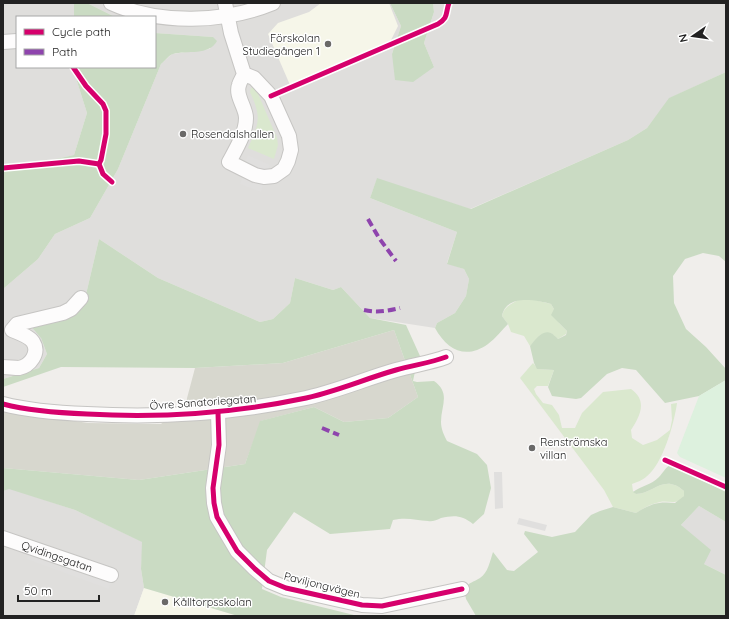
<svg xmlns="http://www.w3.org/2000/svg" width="729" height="619" viewBox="0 0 729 619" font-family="Quicksand,sans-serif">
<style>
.residential{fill:#dfdedc}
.education{fill:#f6f6e9}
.construction{fill:#d7d7ce}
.grass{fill:#dae8ce}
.forest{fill:#cadbc3}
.park{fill:#ddf1de}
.parking{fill:#e0dfde}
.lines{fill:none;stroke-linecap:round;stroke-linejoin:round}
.minor-casing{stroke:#c6c5c3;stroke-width:16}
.minor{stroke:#fdfcfc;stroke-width:14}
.quiet{stroke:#8e44ad;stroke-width:4;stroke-dasharray:8 4;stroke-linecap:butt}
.cycleway-casing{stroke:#fff;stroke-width:8}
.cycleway{stroke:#d6006c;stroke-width:5}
.poi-dot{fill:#6a6968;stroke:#fff;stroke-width:1.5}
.labels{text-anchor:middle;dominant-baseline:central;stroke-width:3;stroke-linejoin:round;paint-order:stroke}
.poi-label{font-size:11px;fill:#222;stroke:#fff;text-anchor:start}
.street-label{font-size:11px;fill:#222;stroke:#fff}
</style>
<rect width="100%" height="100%" fill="#f0eeeb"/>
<g class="residential">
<path d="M3,3H74V17H17V67H75V75L87,113L74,155L38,163L3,164Z"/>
<path d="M87,3H390L401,26L392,54L434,67L424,43L434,12L433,3H726V72L670,98L647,128L628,140L470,209L377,179L370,198L457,232L447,263L464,269L469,279L466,296L455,313L437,323L435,328L370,318L341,287L333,290L295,278L290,303L273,319L260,322L158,278L99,239L84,303L41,338L47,354L39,368L3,379V289L38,259L55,234L90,218L118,169L161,64L172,54L210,49L213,37L155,33V17H115Z"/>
<path d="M9,488L75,510L143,542L141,569L144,588L134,616H3V491Z"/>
<path d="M699,506L726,522V575L704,564L681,525Z"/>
</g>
<g class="education">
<path d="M321,3H389L398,26L391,40L290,85L268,34L278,23L309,12Z"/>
<path d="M144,588L238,616H134Z"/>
</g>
<path class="construction" d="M394,330L418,397L388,418L344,422L314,407L261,421L245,464L139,480L3,468V410L88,423L161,424L186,402L195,368L283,363Z"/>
<g class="grass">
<path d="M254,87L256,89L277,138L278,145L274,159L248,148C259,123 262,118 250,92L251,88Z"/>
<path d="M518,300H535L551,304L554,309L559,323L567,331L566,334L558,339L551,333L540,335L530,346L524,336L511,332L508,324L502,316C504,307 511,304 518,300Z"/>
<path d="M533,363L538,369L554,370L548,386H537L534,389L536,394L543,403L552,405L559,415L562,428H575L582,413L603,392L631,389C648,401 640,416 631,430L632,438L643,445L657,440L670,430L672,420L671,404L677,403C674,424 663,464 646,477C643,480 637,482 632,484L633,491L636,494C653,494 664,473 684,491V496C677,506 669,500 660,502C650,504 644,508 636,513L613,507L604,490L520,378Z"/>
</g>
<g class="forest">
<path d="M74,3H87L115,17H74Z"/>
<path d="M390,3H433L434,12L424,43L434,67L413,82L395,80L392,54L401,26Z"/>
<path d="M155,33L213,37L217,41C209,56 187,50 173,54C169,55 165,61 161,64L118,169L90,218L55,234L38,259L3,289V164L38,163L74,155L87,113L75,75V67H155Z"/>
<path d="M726,72V262L719,256L703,253L685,259L673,276L674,303L686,329L706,347L726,369V380L699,396L665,403L636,370L622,368L607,374L581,398L576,399L552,396L548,387L554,370L537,369L534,363L530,346C535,340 542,329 551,333C553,334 556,337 558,339L566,335L567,331L551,315L554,309L551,304C536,300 506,294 502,316L508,324C502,330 496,338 488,344C466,360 447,350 435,328L437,323L455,313L466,296L469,279L464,269L447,264L457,232L370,198L377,178L471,209L628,140L647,128L669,98Z"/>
<path d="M99,239L158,278L260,322L273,319L290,303L295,278L333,290L341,287L370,318L406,325L420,356L417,362L413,381L417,382L434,381C451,393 441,406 441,422C441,429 444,435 447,441L477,454L487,465L491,488L484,514L473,524C462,515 454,515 441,518C437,520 432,522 428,521C416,520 406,517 393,520L390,529L330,534L294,512L267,550L262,589L281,597L354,615L380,616H238L144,588L141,569L142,542L75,510L9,489L3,491V468L139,480L245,464L260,421L314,407L344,422L388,418L418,397L394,330L283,363L195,368L61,367L3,387V379L39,368L47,354L41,338L30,325L84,303Z"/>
<path d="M670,465L726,492V522L699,506L681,525L711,550L704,564L726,575V616H476L466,599L464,589C471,581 472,583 480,578C488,573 490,561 493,552L507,570L514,571L538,552L524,534L525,531L552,537L561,535L575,532L591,515L600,511L613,507L636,513C650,504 658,501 675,503L684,496V491C664,473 653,494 636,494L633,492C641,486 651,485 659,477C663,473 665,468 670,465Z"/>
</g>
<path class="park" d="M726,380V478L680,457L677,453L699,396Z"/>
<g class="parking">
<path d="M248,155L270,165L267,172L245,162Z"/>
<path d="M243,177L263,184L261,192L240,184Z"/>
<path d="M494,472H502L503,508L495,509Z"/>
<path d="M519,518L547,525L545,531L517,524Z"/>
<path d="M29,552L111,582L109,589L27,559Z"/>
</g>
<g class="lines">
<defs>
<g id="minor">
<path d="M111,3C159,25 224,23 273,3"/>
<path d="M225,3L231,33L244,74C243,77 240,81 239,85C235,96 246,107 246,118C246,133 236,149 229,162L255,175L264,177L274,176L284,169L288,161L291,150L289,136L271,96L254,78L244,74"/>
<path d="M3,42L17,41"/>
<path d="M3,367C8,367 14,368 19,368C30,366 40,353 33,342C29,336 19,333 12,330L17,324L63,313L71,309L81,298"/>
<path d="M3,404C30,411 59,413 87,414C160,418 229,414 301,399C333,393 364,379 396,370C413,365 430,363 446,357"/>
<path d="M218,413L219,445L213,488L214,503L217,517L237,551L255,569L269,581L286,588L362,605L382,606L462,589"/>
<path id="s1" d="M3,538L111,575"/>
</g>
</defs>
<use href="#minor" class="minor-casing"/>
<use href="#minor" class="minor"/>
<g class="quiet">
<path d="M368,219L379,238L396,261"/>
<path d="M364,310C377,313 387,311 400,308"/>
<path d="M322,428L339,435"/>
</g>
<defs>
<g id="cycleway">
<path d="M73,67L86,86L103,104L106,111V134L101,160L99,164L103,174L112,182"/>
<path d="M271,96L438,24C449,17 445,14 449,3"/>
<path d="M3,168L79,161L99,164"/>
<path d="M3,404C30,411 59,413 87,414C160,418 229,414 301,399C333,393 364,379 396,370C413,365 430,363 446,357"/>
<path d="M218,413L219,445L213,488L214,503L217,517L237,551L255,569L269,581L286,588L362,605L382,606L462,589"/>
<path d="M665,460L726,487"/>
</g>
</defs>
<use href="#cycleway" class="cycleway-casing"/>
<use href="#cycleway" class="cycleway"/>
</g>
<g class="poi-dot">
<circle cx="328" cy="44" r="4"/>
<circle cx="183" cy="134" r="4"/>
<circle cx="532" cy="448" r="4"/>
<circle cx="165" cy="602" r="4"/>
</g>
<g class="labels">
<g class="poi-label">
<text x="320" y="38" text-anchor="end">Förskolan<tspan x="320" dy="13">Studiegången 1</tspan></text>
<text x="191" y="134">Rosendalshallen</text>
<text x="540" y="442">Renströmska<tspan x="540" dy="13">villan</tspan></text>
<text x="173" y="602">Kålltorpsskolan</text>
</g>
<g class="street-label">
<text transform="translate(203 402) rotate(-4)">Övre Sanatoriegatan</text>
<text stroke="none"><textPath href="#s1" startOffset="57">Qvidingsgatan</textPath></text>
<text transform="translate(322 585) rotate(14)">Paviljongvägen</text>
</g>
</g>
<rect width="729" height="619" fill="none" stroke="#222222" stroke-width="8"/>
<rect x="16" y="16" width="140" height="52" fill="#ffffff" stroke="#a7a7a7"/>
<rect x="24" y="29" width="20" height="6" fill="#d6006c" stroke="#a7a7a7"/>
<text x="52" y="36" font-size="12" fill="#222222">Cycle path</text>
<rect x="24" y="49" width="20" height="6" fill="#8e44ad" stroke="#a7a7a7"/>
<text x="52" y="56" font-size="12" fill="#222222">Path</text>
<g transform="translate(693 36) rotate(257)" stroke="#ffffff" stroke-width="3" paint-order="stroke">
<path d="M0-3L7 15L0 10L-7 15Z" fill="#222222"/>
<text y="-6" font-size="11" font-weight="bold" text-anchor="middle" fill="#222222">N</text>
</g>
<path d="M18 595v6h81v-6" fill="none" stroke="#222222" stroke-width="2"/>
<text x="24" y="595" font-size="12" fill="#222222" stroke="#ffffff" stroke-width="3" paint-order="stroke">50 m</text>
</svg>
